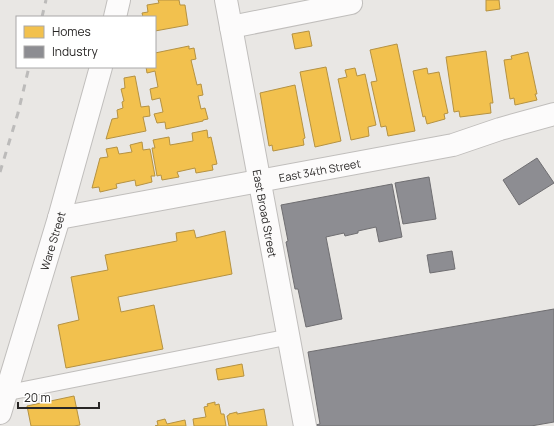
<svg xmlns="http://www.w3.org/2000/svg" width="554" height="426" viewBox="0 0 554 426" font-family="Manrope,sans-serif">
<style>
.homes{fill:#f2c14e;stroke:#b59242}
.industry{fill:#8d8d92;stroke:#6f6e71}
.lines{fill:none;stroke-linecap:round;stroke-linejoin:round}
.lane-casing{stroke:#c0bebc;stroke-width:17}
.street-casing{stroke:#c0bebc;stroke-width:24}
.secondary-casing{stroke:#c0bebc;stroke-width:24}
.lane{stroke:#fcfbfb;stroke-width:15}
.street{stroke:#fcfbfb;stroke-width:22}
.secondary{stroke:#fcfbfb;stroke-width:22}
.rail{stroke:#bcbbba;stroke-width:3;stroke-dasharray:7 7;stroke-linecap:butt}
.labels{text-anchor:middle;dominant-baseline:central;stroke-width:4;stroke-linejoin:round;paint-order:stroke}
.street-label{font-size:11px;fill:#282625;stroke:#fff}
</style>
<rect width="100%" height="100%" fill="#e9e7e4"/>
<g class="homes">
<path d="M158,0H179L180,5H185L188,25L155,31V17H143L142,13L148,12L147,5L159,3Z"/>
<path d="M486,0H499L500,9L486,11Z"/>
<path d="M309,31L312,46L295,49L292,34Z"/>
<path d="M397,44L415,131L388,136L386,126L381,127L371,82L377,81L370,50Z"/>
<path d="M189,46V49L194,48L196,59L191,60L197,85L201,84L203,95L198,96L201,109L205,108L208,119L203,120V121L166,129L165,122L157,123L154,114L163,112L160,98L152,100L150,89L158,87L155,71L147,73L146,67H155V53Z"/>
<path d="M486,51L493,103H490L491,113L460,117L459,111L454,112L446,57Z"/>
<path d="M528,52L537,94H535L537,100L515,105L514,98L510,99L504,60L512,59L511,56Z"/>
<path d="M326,67L341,141L315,147L300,72Z"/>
<path d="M355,68L357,76L365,74L376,125L368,127L369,136L351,140L338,79L347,77L345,70Z"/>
<path d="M427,68L428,74L439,72L448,113L444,114L445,119L427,124L425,116L423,117L413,71Z"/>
<path d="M135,76L141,107L149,106L150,116L143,117L146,131L106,139L112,119L118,118L117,110L123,108L122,102L124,101L121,89L125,88L124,78Z"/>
<path d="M295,85L305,138L303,139L304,145L273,151L272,145L269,146L260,93Z"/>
<path d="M207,130L208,138L211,137L217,164L212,165L213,170L196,173L195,168L177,172L179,177L162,180L161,175L157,176L152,148H155L153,140L169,137L170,145L193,141L192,133Z"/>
<path d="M142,142L143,150L150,149L155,176H151L152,182L136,186L135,180L116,184L117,188L100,192L99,187L92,188L100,158L108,157L106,149L117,147L119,154L132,152L130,145Z"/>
<path d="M194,230L196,238L225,231L232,274L118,297L121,312L154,305L163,349L66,368L58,325L79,320L71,277L108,270L105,255L177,241L176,233Z"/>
<path d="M242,364L244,376L218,380L216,369Z"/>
<path d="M74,396L80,425L74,426H31L27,406Z"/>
<path d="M215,402V405L219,404L221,414H224L226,426H194L193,419L206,417L204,407L208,406L207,404Z"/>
<path d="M264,409L267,426H229L227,416L229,415V414L237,412V414Z"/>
<path d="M165,419L167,424L185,420L186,426H155L158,425L157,421Z"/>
</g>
<g class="industry">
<path d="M537,158L554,183L519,205L503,180Z"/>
<path d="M429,177L436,219L403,224L395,183Z"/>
<path d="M392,184L402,237L379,242L376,227L358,231V233L345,236L344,233L326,237L342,319L306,327L298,289H295L286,242L288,241L281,205Z"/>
<path d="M452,251L455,269L430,273L427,255Z"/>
<path d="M554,309V422L531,426H316L315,425L320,424L308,352Z"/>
</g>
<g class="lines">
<defs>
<path id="lane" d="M6,393L288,337"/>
<g id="street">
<path d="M115,17L119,0"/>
<path d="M231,27L351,3"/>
<path id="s1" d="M59,218L453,145L500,129L554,114"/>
<path id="s2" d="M0,413L59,218L101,67"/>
</g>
<g id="secondary">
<path id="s3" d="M226,0L305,426"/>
</g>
</defs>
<use href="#lane" class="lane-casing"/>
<use href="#street" class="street-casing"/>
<use href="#secondary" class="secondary-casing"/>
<use href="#lane" class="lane"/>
<use href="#street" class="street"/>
<use href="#secondary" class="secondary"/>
<g class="rail">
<path d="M42,17L46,0"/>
<path d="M0,172L18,113L29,67"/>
</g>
</g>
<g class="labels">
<g class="street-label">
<text stroke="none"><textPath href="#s1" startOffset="265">East 34th Street</textPath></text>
<text stroke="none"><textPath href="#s3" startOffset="217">East Broad Street</textPath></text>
<text stroke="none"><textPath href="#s2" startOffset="180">Ware Street</textPath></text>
</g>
</g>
<rect x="16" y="16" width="140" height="52" fill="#ffffff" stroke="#a9a8a8"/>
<rect x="24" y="26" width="20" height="12" fill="#f2c14e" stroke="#a9a8a8"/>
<text x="52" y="36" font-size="12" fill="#282625">Homes</text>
<rect x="24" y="46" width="20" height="12" fill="#8d8d92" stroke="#a9a8a8"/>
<text x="52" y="56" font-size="12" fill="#282625">Industry</text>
<path d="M18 402v6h81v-6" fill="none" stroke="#282625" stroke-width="2"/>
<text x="24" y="402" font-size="12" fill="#282625" stroke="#ffffff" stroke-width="3" paint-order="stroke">20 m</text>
</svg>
